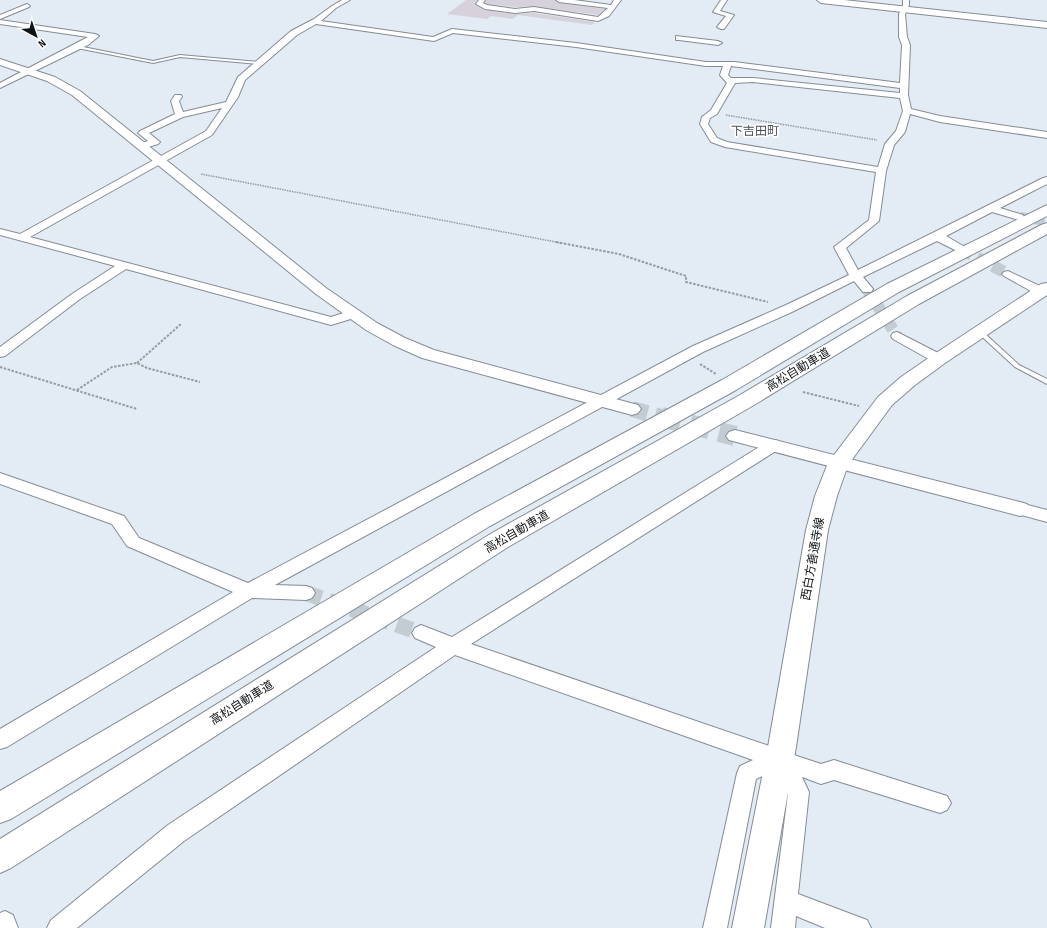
<svg xmlns="http://www.w3.org/2000/svg" width="1047" height="928" viewBox="0 0 1047 928" font-family="'Sofia Sans Condensed','Noto Sans JP',sans-serif">
<style>
.building{fill:#d6d1db}
.lines{fill:none;stroke-linecap:round;stroke-linejoin:round}
.minor-tunnel-far2{stroke:#c3cbd3;stroke-width:10;stroke-dasharray:10 5;stroke-linecap:butt}
.minor-tunnel-far1{stroke:#c3cbd3;stroke-width:12;stroke-dasharray:12 6;stroke-linecap:butt}
.minor-tunnel{stroke:#c3cbd3;stroke-width:16;stroke-dasharray:16 8;stroke-linecap:butt}
.tertiary-tunnel-far1{stroke:#c3cbd3;stroke-width:16;stroke-dasharray:16 8;stroke-linecap:butt}
.tertiary-tunnel{stroke:#c3cbd3;stroke-width:20;stroke-dasharray:20 10;stroke-linecap:butt}
.service-casing{stroke:#858c95;stroke-width:2}
.minor-casing{stroke:#858c95;stroke-width:2}
.tertiary-casing{stroke:#858c95;stroke-width:2}
.secondary-casing{stroke:#858c95;stroke-width:2}
.motorway-casing{stroke:#858c95;stroke-width:2}
.path-far1{stroke:#959ba1;stroke-width:1.5;stroke-dasharray:1.5 1;stroke-linecap:butt}
.path{stroke:#959ba1;stroke-width:2;stroke-dasharray:2.5 1.5;stroke-linecap:butt}
.service{fill:#fff;fill-rule:evenodd}
.minor{fill:#fff;fill-rule:evenodd}
.tertiary{fill:#fff;fill-rule:evenodd}
.secondary{fill:#fff;fill-rule:evenodd}
.motorway{fill:#fff;fill-rule:evenodd}
.labels{text-anchor:middle;dominant-baseline:central;stroke-width:3.5;stroke-linejoin:round;paint-order:stroke}
.far-quarter-label{font-size:12px;fill:#4b5259;stroke:#fff}
.street-label{font-size:12px;fill:#101316;stroke:#fff}
</style>
<rect width="100%" height="100%" fill="#e3ebf4"/>
<g class="building">
<path d="M466,0H477L475,4L485,10L515,14L534,13L595,22L592,25L518,15L513,19L491,16L487,19L447,14Z"/>
<path d="M486,0H555L559,3L605,9L598,15L534,6L515,7L487,4L485,2Z"/>
</g>
<g class="lines">
<path class="minor-tunnel-far2" d="M1020,217L1047,221"/>
<g class="minor-tunnel-far1">
<path d="M961,249L1008,274"/>
<path d="M867,289L897,336"/>
</g>
<path class="minor-tunnel" d="M306,593L421,633"/>
<path class="tertiary-tunnel-far1" d="M632,409L665,418"/>
<path class="tertiary-tunnel" d="M661,417L735,436"/>
<defs>
<g id="service">
<path d="M78,46L153,61L180,55L259,62L261,63L259,64L180,57L153,63L77,48Z"/>
<path d="M980,330L982,331L1019,365L1047,379V384L1015,367L978,333V331Z"/>
</g>
<g id="minor">
<path d="M342,0H350L336,8L321,21L433,37L452,29L576,43L706,62H734L900,83L902,45L899,37V14L903,5V0H909V5L905,14L907,37L910,45L908,95L911,109L940,116L1047,132V138L940,122L910,114L905,132L894,145L886,171L879,221L846,248L858,270L1043,178L1047,177V184L1000,208L1023,215L1024,217L1023,219L1019,220L992,212L946,236L965,247L967,249L965,251H957L937,241L863,277L873,289L871,292H863L854,281L794,311L703,352L275,585L306,586L312,588L315,593L312,598L306,600L252,598L7,747L0,749V729L233,592L127,546L112,524L0,484V473L124,516L139,538L248,583L693,346L786,305L849,275L834,247L869,220L876,172L725,147L711,142L700,124L702,117L711,110L727,83L720,75L723,66H706L576,47L453,33L434,41L316,24L297,35L245,80L238,97L212,135L30,237L331,317L350,311L354,312L356,315L354,318L331,325L126,269L80,299L5,356L0,357V347L72,294L115,266L0,235V229L20,234L206,131L222,108L183,117L149,133L160,142L158,144L142,149L137,146L139,144L148,141L138,133L140,131L175,114L171,101L175,95H181L182,97L179,101L183,112L226,102L238,77L291,31L314,19L332,6ZM731,66L900,88V93L753,78H731L728,75ZM753,82L900,98L903,111L896,131L885,144L878,167L727,142L717,138L708,124L710,118L717,114L735,83Z"/>
<path d="M479,0H485L483,3L487,5L515,9L534,7L598,17L608,8L559,2L556,0H574L611,5L614,0H621L609,16L598,21L534,11L515,13L485,9L476,4Z"/>
<path d="M721,0H727L720,11L734,15L724,29H721L717,27L726,16L713,12Z"/>
<path d="M27,4L30,6L29,7L0,19V15Z"/>
<path d="M0,20L95,34L99,36L88,45L0,88V83L88,37L0,24Z"/>
<path d="M676,36L718,41L722,43L718,45L679,40H676Z"/>
<path d="M1008,271L1046,289L1047,293L1042,296L1038,295L1004,276L1002,274L1004,272Z"/>
<path d="M897,332L944,356L946,359L944,362H934L893,339L891,336L893,333Z"/>
<path d="M774,440L779,441L781,445L779,449L471,644L778,749L780,748L788,753L821,764L834,760L947,796L951,803L947,810L940,813L834,780L821,784L802,777L809,792L798,894L867,920L871,928H825L796,916L795,928H771L788,794L775,770L756,779L727,928H703L737,773L740,766L753,760L455,655L184,841L77,928H47L51,920L168,825L436,647L415,638L412,633L415,628L421,625L452,637L769,441Z"/>
<path d="M1020,503L1047,510V522L1014,513L1012,509L1014,505Z"/>
<path d="M5,911L13,915L18,928H0V913Z"/>
</g>
<g id="tertiary">
<path d="M817,0H844L1047,22V28L821,3Z"/>
<path d="M0,59L55,77L80,91L326,288L377,323L405,338L434,350L638,405L641,409L638,413L632,415L422,358L393,345L366,330L316,294L72,95L47,81L0,65Z"/>
<path d="M735,430L1020,502L1027,504L1030,509L1027,514L1020,516L729,440L726,436L729,432Z"/>
</g>
<path id="secondary" d="M1047,283V295L945,363L915,385L892,405L848,465L837,496L828,530L796,747L764,928H732L768,747L806,530L815,496L828,463L878,397L901,377L933,355L1041,284Z"/>
<g id="motorway">
<path d="M1047,205V216L899,292L736,390L490,526L11,819L0,823V791L474,514L722,380L887,284Z"/>
<path d="M1047,223V234L919,304L754,405L508,547L11,868L0,873V839L492,533L740,395L907,296L1041,225Z"/>
</g>
</defs>
<use href="#service" class="service-casing"/>
<use href="#minor" class="minor-casing"/>
<use href="#tertiary" class="tertiary-casing"/>
<use href="#secondary" class="secondary-casing"/>
<use href="#motorway" class="motorway-casing"/>
<g class="path-far1">
<path d="M726,115L877,140"/>
<path d="M201,174L561,243"/>
</g>
<g class="path">
<path d="M556,242L619,254L686,276V282L768,302"/>
<path d="M137,363L181,324"/>
<path d="M700,364L716,374"/>
<path d="M0,367L137,409"/>
<path d="M77,390L112,367L137,363L147,368L200,382"/>
<path d="M803,392L859,406"/>
</g>
<use href="#service" class="service"/>
<use href="#minor" class="minor"/>
<use href="#tertiary" class="tertiary"/>
<use href="#secondary" class="secondary"/>
<use href="#motorway" class="motorway"/>
</g>
<g class="labels">
<g class="far-quarter-label">
<text x="755" y="131">下吉田町</text>
</g>
<g class="street-label">
<text transform="translate(798 370) rotate(-31)">高松自動車道</text>
<text transform="translate(517 532) rotate(-30)">高松自動車道</text>
<text transform="translate(813 559) rotate(-80)">西白方善通寺線</text>
<text transform="translate(242 703) rotate(-32)">高松自動車道</text>
</g>
</g>
<g transform="translate(36 36) rotate(140)" stroke="#ffffff" stroke-width="3" paint-order="stroke">
<path d="M0-3L7 15L0 10L-7 15Z" fill="#101316"/>
<text y="-6" font-size="11" font-weight="bold" text-anchor="middle" fill="#101316">N</text>
</g>
</svg>
